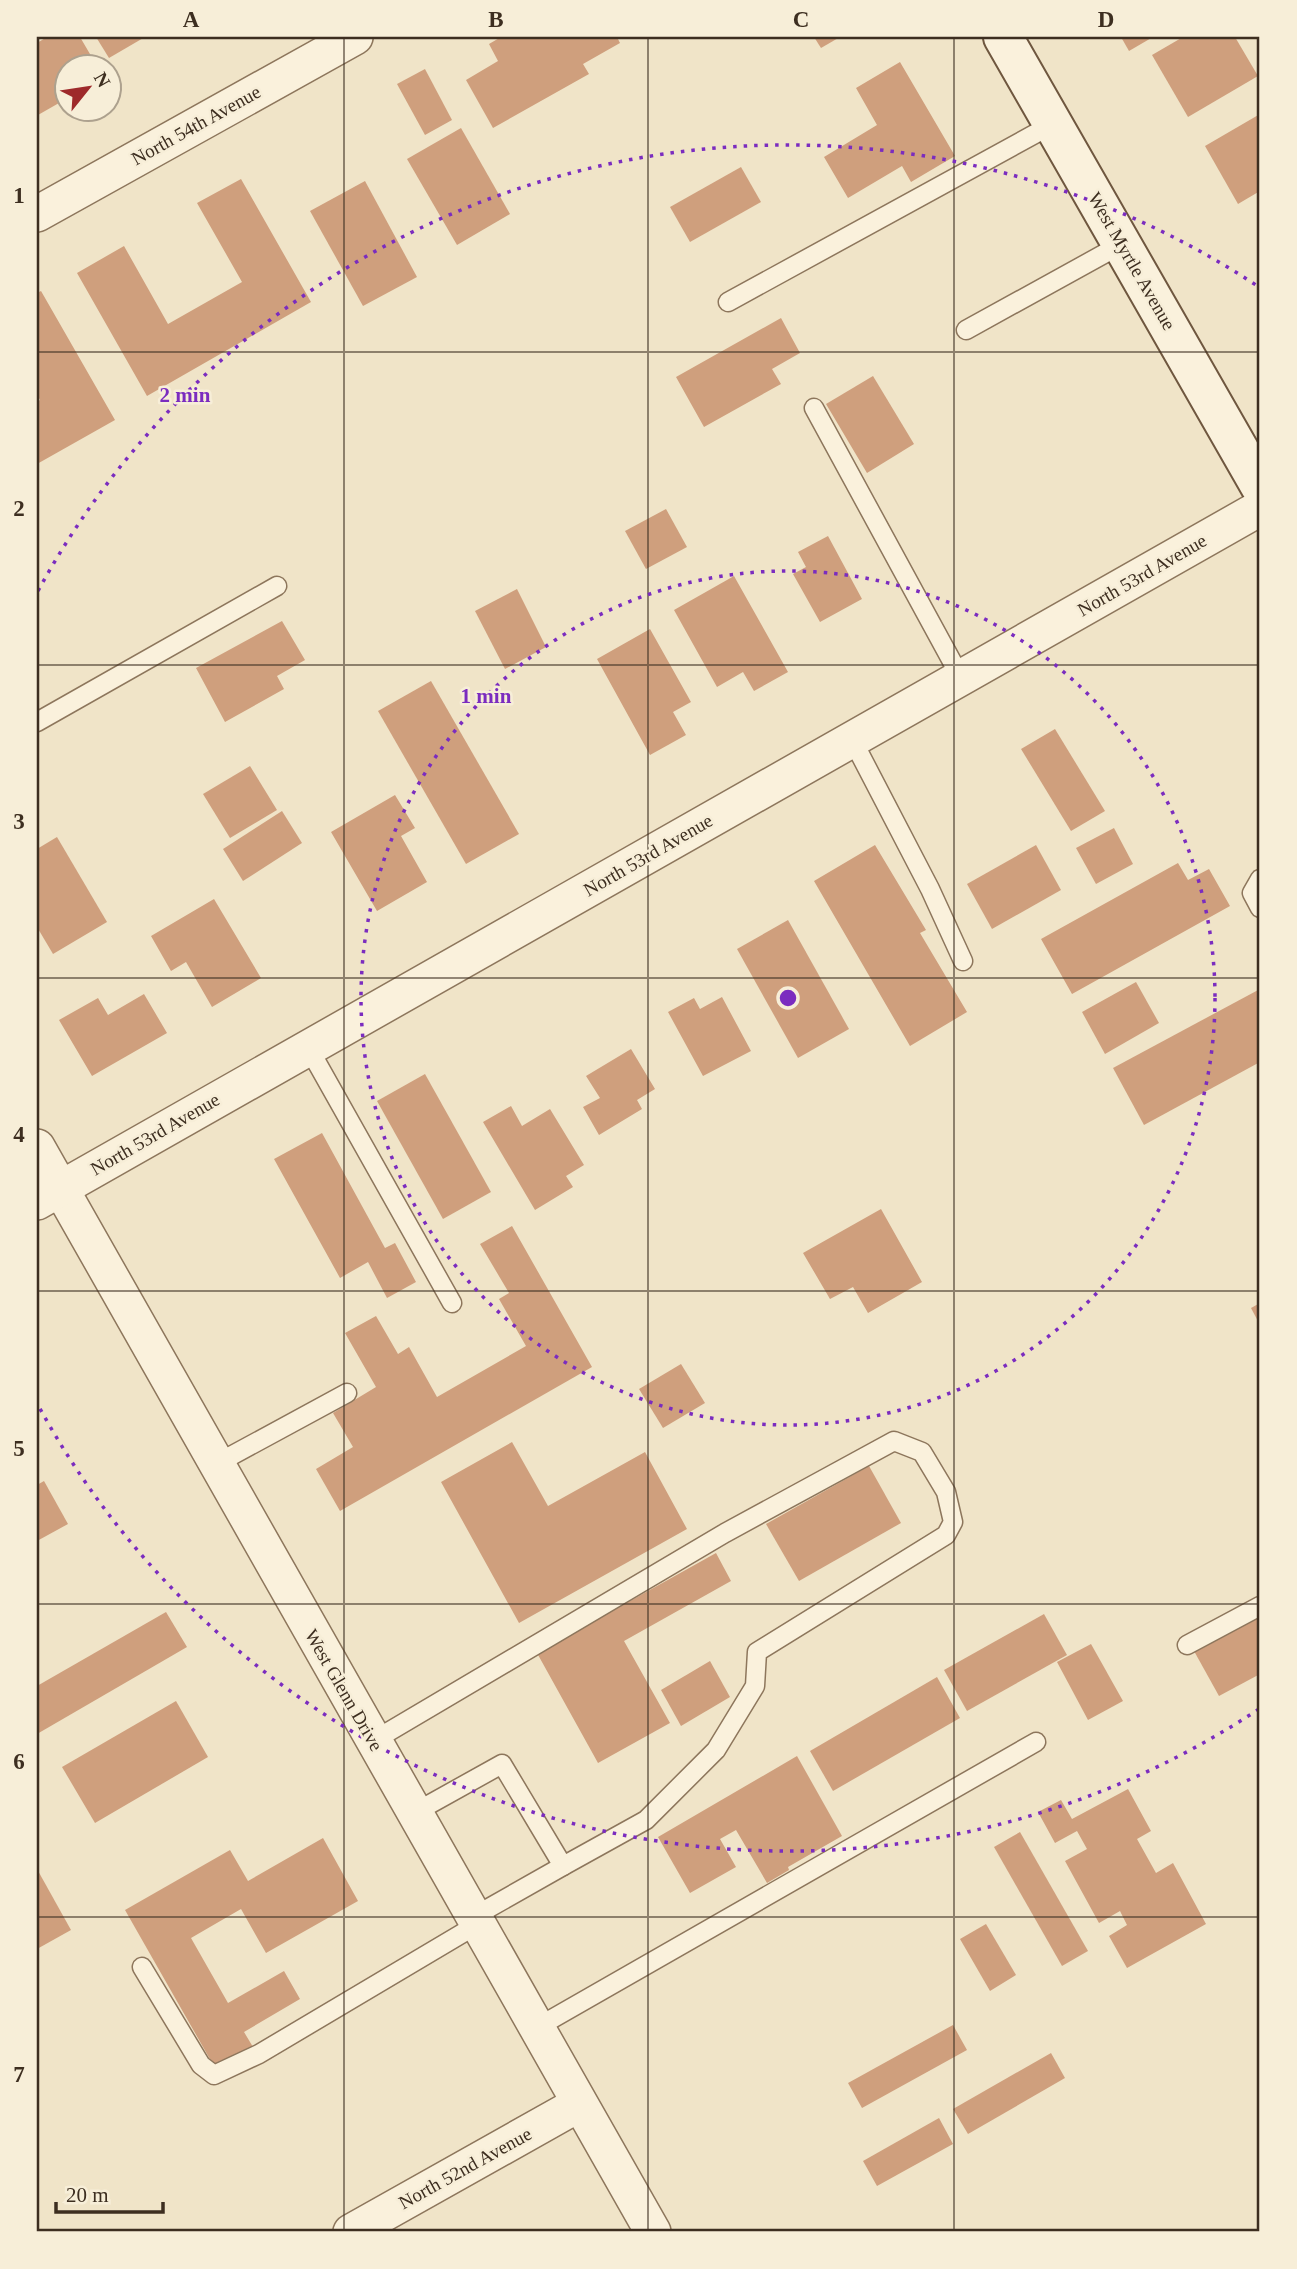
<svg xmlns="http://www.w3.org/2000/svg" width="1297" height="2269" viewBox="0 0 1297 2269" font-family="'Times New Roman',serif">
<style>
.building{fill:#cf9f7d}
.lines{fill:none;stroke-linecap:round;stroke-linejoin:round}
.lane-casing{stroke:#8d765c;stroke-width:21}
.street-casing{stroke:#8d765c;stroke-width:38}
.secondary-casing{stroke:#6f573f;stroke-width:42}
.lane{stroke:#faf1dc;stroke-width:18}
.street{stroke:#faf1dc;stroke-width:35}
.secondary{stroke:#faf1dc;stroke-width:38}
.grid{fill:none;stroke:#3d2e20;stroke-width:2;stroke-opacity:0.55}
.ring{fill:none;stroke:#7b2cbf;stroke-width:3.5;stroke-dasharray:3.5 7}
.labels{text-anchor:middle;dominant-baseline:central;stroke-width:5;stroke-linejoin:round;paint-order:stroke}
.street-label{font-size:19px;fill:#3d2e20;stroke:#f7eed8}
.centre{fill:#7b2cbf;stroke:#f7eed8;stroke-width:3.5}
.ring-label{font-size:21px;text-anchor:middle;font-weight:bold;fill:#7b2cbf;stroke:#f7eed8;stroke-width:5;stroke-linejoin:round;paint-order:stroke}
.neatline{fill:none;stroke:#3d2e20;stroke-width:2.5}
.grid-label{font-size:23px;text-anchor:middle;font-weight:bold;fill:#3d2e20}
</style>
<rect width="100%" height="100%" fill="#f0e4c8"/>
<g class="building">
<path d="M47,37H80L97,66H66V99L38,115L37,43Z"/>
<path d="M96,37H145L109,58Z"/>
<path d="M501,37H617L620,43L583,64L589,74L493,128L466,80L498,61L489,44Z"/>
<path d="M814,37H840L821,48Z"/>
<path d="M1121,37H1153L1129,51Z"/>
<path d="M1183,37H1235L1258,76L1188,117L1152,55Z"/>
<path d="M900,62L955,156L911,182L902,166L848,198L824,157L877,125L856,88Z"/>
<path d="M425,69L452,120L425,135L397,84Z"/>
<path d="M1260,114V191L1238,204L1205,146Z"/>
<path d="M461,128L510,214L457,245L407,159Z"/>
<path d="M741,167L761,202L690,242L670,207Z"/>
<path d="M241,179L311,302L147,396L77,273L124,246L168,324L242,282L197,203Z"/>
<path d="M365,181L417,277L363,306L310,211Z"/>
<path d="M41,291L115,420L37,464V402L40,400L37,394V293Z"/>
<path d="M781,318L800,353L772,369L781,384L704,427L676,377Z"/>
<path d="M873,376L914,444L867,473L826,404Z"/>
<path d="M666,509L687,547L646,569L625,531Z"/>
<path d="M828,536L862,599L820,622L793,574L806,567L798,552Z"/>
<path d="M734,576L788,672L754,691L743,672L717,687L674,610Z"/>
<path d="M517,589L546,647L505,669L475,611Z"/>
<path d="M282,621L305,660L277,676L284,689L225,722L196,668Z"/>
<path d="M650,629L691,702L673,712L686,735L650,755L597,659Z"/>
<path d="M431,681L519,834L466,864L378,711Z"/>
<path d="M1055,729L1105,811L1071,831L1021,749Z"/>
<path d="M250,766L277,810L230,838L203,794Z"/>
<path d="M395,795L415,828L401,836L427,882L377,911L331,832Z"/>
<path d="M282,811L302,843L243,881L223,849Z"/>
<path d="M1114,828L1133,864L1096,884L1076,848Z"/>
<path d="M57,837L107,922L53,954L37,927V849Z"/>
<path d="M875,845L926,930L920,933L967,1012L910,1046L814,881Z"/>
<path d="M1036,845L1061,890L992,929L967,884Z"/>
<path d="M1178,863L1188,880L1209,869L1230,906L1072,994L1041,939Z"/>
<path d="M214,899L261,978L212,1007L186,962L171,971L151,936Z"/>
<path d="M788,920L849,1029L798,1058L737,949Z"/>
<path d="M1136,982L1159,1023L1105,1054L1082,1012Z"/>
<path d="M1260,989V1062L1144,1125L1113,1068Z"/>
<path d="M144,994L167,1033L92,1076L59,1020L98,998L108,1015Z"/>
<path d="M722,997L751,1051L703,1076L668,1012L694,998L700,1009Z"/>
<path d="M631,1049L655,1089L637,1100L642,1109L599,1135L583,1107L600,1098L586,1076Z"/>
<path d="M425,1074L491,1192L443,1219L377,1101Z"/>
<path d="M511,1106L522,1126L550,1109L584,1165L566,1176L573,1187L535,1210L483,1122Z"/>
<path d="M322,1133L385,1248L395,1243L416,1282L387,1298L368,1262L340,1278L274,1159Z"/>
<path d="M881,1209L922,1282L868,1313L853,1287L830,1299L803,1253Z"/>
<path d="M512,1226L592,1367L340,1511L316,1469L353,1447L333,1413L376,1387L345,1333L376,1316L398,1354L409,1347L437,1397L526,1346L499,1299L509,1293L480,1244Z"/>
<path d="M1260,1303V1325L1251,1308Z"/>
<path d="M681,1364L705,1403L663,1428L639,1389Z"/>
<path d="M512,1442L548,1506L645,1452L687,1529L519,1623L441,1482Z"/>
<path d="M869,1466L901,1523L799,1581L766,1524Z"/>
<path d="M44,1481L68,1524L37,1541V1485Z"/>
<path d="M716,1553L731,1581L624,1641L670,1723L598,1763L537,1653Z"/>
<path d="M166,1612L187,1647L37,1734V1686Z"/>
<path d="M1044,1614L1067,1655L967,1711L944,1670Z"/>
<path d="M1260,1615V1674L1219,1696L1194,1651Z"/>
<path d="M1091,1644L1123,1701L1088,1720L1057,1662Z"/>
<path d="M710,1661L730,1697L681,1726L661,1690Z"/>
<path d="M937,1677L960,1718L833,1791L810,1751Z"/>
<path d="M176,1701L208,1757L95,1823L62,1767Z"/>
<path d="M797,1756L842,1836L788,1867L789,1870L767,1883L736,1830L720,1839L736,1867L690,1893L658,1837Z"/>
<path d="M1128,1789L1151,1831L1137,1839L1156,1873L1173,1863L1206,1924L1127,1968L1109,1936L1127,1925L1120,1911L1099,1923L1065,1861L1087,1849L1077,1831L1055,1843L1038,1812L1061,1800L1072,1819Z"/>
<path d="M1020,1832L1088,1951L1062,1966L994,1847Z"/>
<path d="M323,1838L358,1901L266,1953L241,1909L191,1938L228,2003L284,1971L300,1999L244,2032L253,2047L215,2068L125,1910L230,1850L248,1881Z"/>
<path d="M37,1869L71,1930L37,1949Z"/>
<path d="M986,1924L1016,1975L990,1991L960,1939Z"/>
<path d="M953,2025L967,2050L862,2108L848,2083Z"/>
<path d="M1051,2053L1065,2078L968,2134L953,2109Z"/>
<path d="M939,2118L953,2144L877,2186L863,2161Z"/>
</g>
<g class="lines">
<defs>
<g id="lane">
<path d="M728,302L1053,124"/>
<path d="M966,330L1122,244"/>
<path d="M814,408L961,678"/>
<path d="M37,722L277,586"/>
<path d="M852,739L930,889L963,961"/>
<path d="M1260,879L1252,893L1260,908"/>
<path d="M308,1047L452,1303"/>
<path d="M216,1464L347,1393"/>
<path d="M1187,1645L1260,1606"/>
<path d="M373,1741L725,1533L894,1441L922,1452L946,1492L953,1522L946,1535L757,1652L755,1686L716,1750L646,1820L563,1866L502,1764L414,1813"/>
<path d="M473,1917L563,1866"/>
<path d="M142,1967L201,2065L214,2075L259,2054L478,1924"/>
<path d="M536,2028L1036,1742"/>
</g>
<g id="street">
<path d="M37,214L355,37"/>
<path d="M37,1147L653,2232"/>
<path d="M37,1202L1260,508"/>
<path d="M351,2232L579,2104"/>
</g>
<path id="secondary" d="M1003,37L1260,486"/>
</defs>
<use href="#lane" class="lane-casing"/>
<use href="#street" class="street-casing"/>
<use href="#secondary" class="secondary-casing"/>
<use href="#lane" class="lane"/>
<use href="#street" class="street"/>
<use href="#secondary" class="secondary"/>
</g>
<path class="grid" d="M344,37V2232M648,37V2232M954,37V2232M37,352H1260M37,665H1260M37,978H1260M37,1291H1260M37,1604H1260M37,1917H1260"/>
<g class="ring">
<circle cx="788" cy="998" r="427"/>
<path d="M1259 1709A853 853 0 0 1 38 1405M38 591A853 853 0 0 1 1259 287"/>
</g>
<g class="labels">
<g class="street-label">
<text transform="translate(196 125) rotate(-29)">North 54th Avenue</text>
<text transform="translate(1132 261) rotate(60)">West Myrtle Avenue</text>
<text transform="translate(1142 575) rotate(-30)">North 53rd Avenue</text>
<text transform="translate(648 855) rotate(-30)">North 53rd Avenue</text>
<text transform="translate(155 1134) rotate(-30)">North 53rd Avenue</text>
<text transform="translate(344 1690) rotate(60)">West Glenn Drive</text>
<text transform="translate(465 2168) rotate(-29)">North 52nd Avenue</text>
</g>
</g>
<circle cx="788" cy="998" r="10" class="centre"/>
<g class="ring-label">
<text x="185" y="402">2 min</text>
<text x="486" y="703">1 min</text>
</g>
<rect width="1297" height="2269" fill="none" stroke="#f7eed8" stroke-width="77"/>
<g transform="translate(88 88) rotate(60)"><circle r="33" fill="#f7eed8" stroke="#ada18e" stroke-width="2"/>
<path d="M0-5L12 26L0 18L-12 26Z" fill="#9e2a2b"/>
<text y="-10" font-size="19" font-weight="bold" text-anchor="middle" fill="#3d2e20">N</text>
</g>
<path d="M56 2202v10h107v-10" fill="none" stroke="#3d2e20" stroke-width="3.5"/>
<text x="66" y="2202" font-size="21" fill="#3d2e20" stroke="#f7eed8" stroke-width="5" paint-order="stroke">20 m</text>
<rect x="38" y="38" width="1220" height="2192" class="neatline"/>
<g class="grid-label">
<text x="191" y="27">A</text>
<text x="496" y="27">B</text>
<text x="801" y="27">C</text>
<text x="1106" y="27">D</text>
<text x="19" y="203">1</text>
<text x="19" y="516">2</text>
<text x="19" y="829">3</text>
<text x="19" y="1142">4</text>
<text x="19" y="1456">5</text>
<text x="19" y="1769">6</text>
<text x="19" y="2082">7</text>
</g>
</svg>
